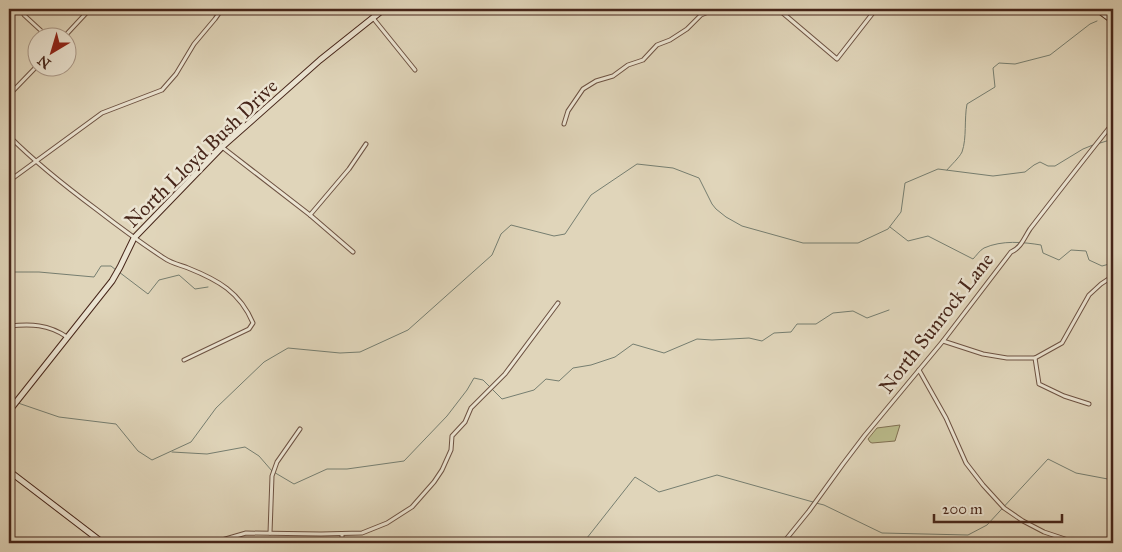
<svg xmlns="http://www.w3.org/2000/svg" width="1122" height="552" viewBox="0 0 1122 552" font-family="'IM FELL Great Primer',serif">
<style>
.green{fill:#babb8b;stroke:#807052}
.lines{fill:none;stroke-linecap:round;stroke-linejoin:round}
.stream{stroke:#767e70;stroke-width:1}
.street-casing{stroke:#6d5242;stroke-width:5}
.secondary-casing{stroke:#47261a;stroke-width:7}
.street{stroke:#ebe4d2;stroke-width:3}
.secondary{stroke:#ebe4d2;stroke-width:5}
.labels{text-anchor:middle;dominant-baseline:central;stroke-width:5;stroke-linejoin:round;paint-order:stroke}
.street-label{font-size:20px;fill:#47261a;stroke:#ebe4d2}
</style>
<rect width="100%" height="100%" fill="#e0d5ba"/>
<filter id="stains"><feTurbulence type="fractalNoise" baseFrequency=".004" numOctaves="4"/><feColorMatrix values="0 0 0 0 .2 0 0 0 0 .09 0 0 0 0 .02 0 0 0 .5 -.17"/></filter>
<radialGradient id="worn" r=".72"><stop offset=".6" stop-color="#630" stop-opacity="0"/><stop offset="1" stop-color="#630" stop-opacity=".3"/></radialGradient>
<path class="green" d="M900,425L895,441L872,443L870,442L868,439L877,428Z"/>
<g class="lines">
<g class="stream">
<path d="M1097,144L1113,139"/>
<path d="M947,170C951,165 959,158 962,152C967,138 964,119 967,104L995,87L993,68L999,63L1015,64L1050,55L1090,24L1097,21"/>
<path d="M890,227L908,241L928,236L973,259C976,256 980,250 984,248C1002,240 1023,242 1041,245L1043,253L1059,260L1071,250L1086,251L1089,260L1102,266L1113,263"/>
<path d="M9,272H39L94,277L101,266H111L116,270"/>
<path d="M119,272L148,294L159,280L179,275L195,289L208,287"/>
<path d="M9,398L15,401"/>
<path d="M18,403L59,417L116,424L138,451L152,460L191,442L216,408L264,362L288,348L340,353L360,352L408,330L492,255L501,234L511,225L554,236L565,234L591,195L637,164L673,168L699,178L712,204L716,209L726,217L742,226L803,243H858L888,229L901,212L905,183L938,169L993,176L1025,172L1034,165L1040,162L1048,166H1055L1083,149L1093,145"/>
<path d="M172,452L207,454L245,447L259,456L272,471L294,484L327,469H347L404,461L447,416L467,390L474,378L483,380L502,399L534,390L546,379L559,381L573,368L591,365L615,357L633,344L664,353L697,339L712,340L749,338L762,341L774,333L791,332L797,324H816L833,313L853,311L867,318L889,310"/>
<path d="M816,503L824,505L882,533L968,535L987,525L1048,459L1076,473L1113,480"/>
<path d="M583,543L635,477L659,492L717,475L813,502"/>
</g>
<defs>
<g id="street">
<path d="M778,9L837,59L876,9"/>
<path d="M24,15L49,38"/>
<path d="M373,18L415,70"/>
<path d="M63,38L90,9"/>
<path d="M9,95L38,65"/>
<path d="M564,124L568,111L583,89L596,81L613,76L628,65L643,60L657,45L670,40L687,29L701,15L715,9"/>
<path d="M9,136C36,163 65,186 96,209C118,226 141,243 164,258C171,263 180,265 188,268C218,280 240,292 253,323L249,329L184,360"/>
<path d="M222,147L310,215L353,252"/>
<path d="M9,181L102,113L162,90L176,74L194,44L215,19L222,9"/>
<path d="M310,215L349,169L366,144"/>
<path d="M9,326C31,324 48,324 67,337"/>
<path d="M943,341L983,354L1007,358H1035L1039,384L1064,396L1089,404"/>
<path d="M1035,358L1062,343L1089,295L1101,284L1113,276"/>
<path d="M919,370L946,418L966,463L983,485L1004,508L1023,521L1044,532L1077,543"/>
<path d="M270,533L272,476L277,462L300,429"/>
<path d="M216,543L222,540L246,533L321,534L362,533L387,523L412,507L434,482L442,470L451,450L452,436L465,422L471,408L505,374L558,303"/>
<path d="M342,543V534"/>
<path d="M783,543L809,511L843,464L865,435L943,341L1011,252C1021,248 1024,238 1030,229C1057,194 1085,158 1113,123"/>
</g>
<g id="secondary">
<path d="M1097,9L1113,21"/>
<path d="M9,411L112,281L120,267L134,238L222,147L320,60L384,9"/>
<path d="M9,471L103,543"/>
</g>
</defs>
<use href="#street" class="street-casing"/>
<use href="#secondary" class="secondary-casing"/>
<use href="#street" class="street"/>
<use href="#secondary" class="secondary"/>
</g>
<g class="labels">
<g class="street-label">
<text transform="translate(201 153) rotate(-44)">North Lloyd Bush Drive</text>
<text transform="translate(936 323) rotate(-52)">North Sunrock Lane</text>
</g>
</g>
<rect width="1122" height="552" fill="none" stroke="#e0d5ba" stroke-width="30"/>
<rect x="10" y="10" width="1102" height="532" fill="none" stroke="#47261a" stroke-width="2.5"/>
<rect x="15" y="15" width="1092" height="522" fill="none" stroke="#47261a"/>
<g transform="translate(52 52) rotate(218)"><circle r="24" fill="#ebe4d2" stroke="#a99888"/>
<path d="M0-4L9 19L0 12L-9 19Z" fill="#8f2418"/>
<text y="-8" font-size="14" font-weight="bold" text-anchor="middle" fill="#47261a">N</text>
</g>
<path d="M934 514v8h128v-8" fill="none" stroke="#47261a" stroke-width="2.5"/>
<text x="942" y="514" font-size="15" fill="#47261a" stroke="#ebe4d2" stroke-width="4" paint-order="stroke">200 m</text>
<rect width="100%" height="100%" filter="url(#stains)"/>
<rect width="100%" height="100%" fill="url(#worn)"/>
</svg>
